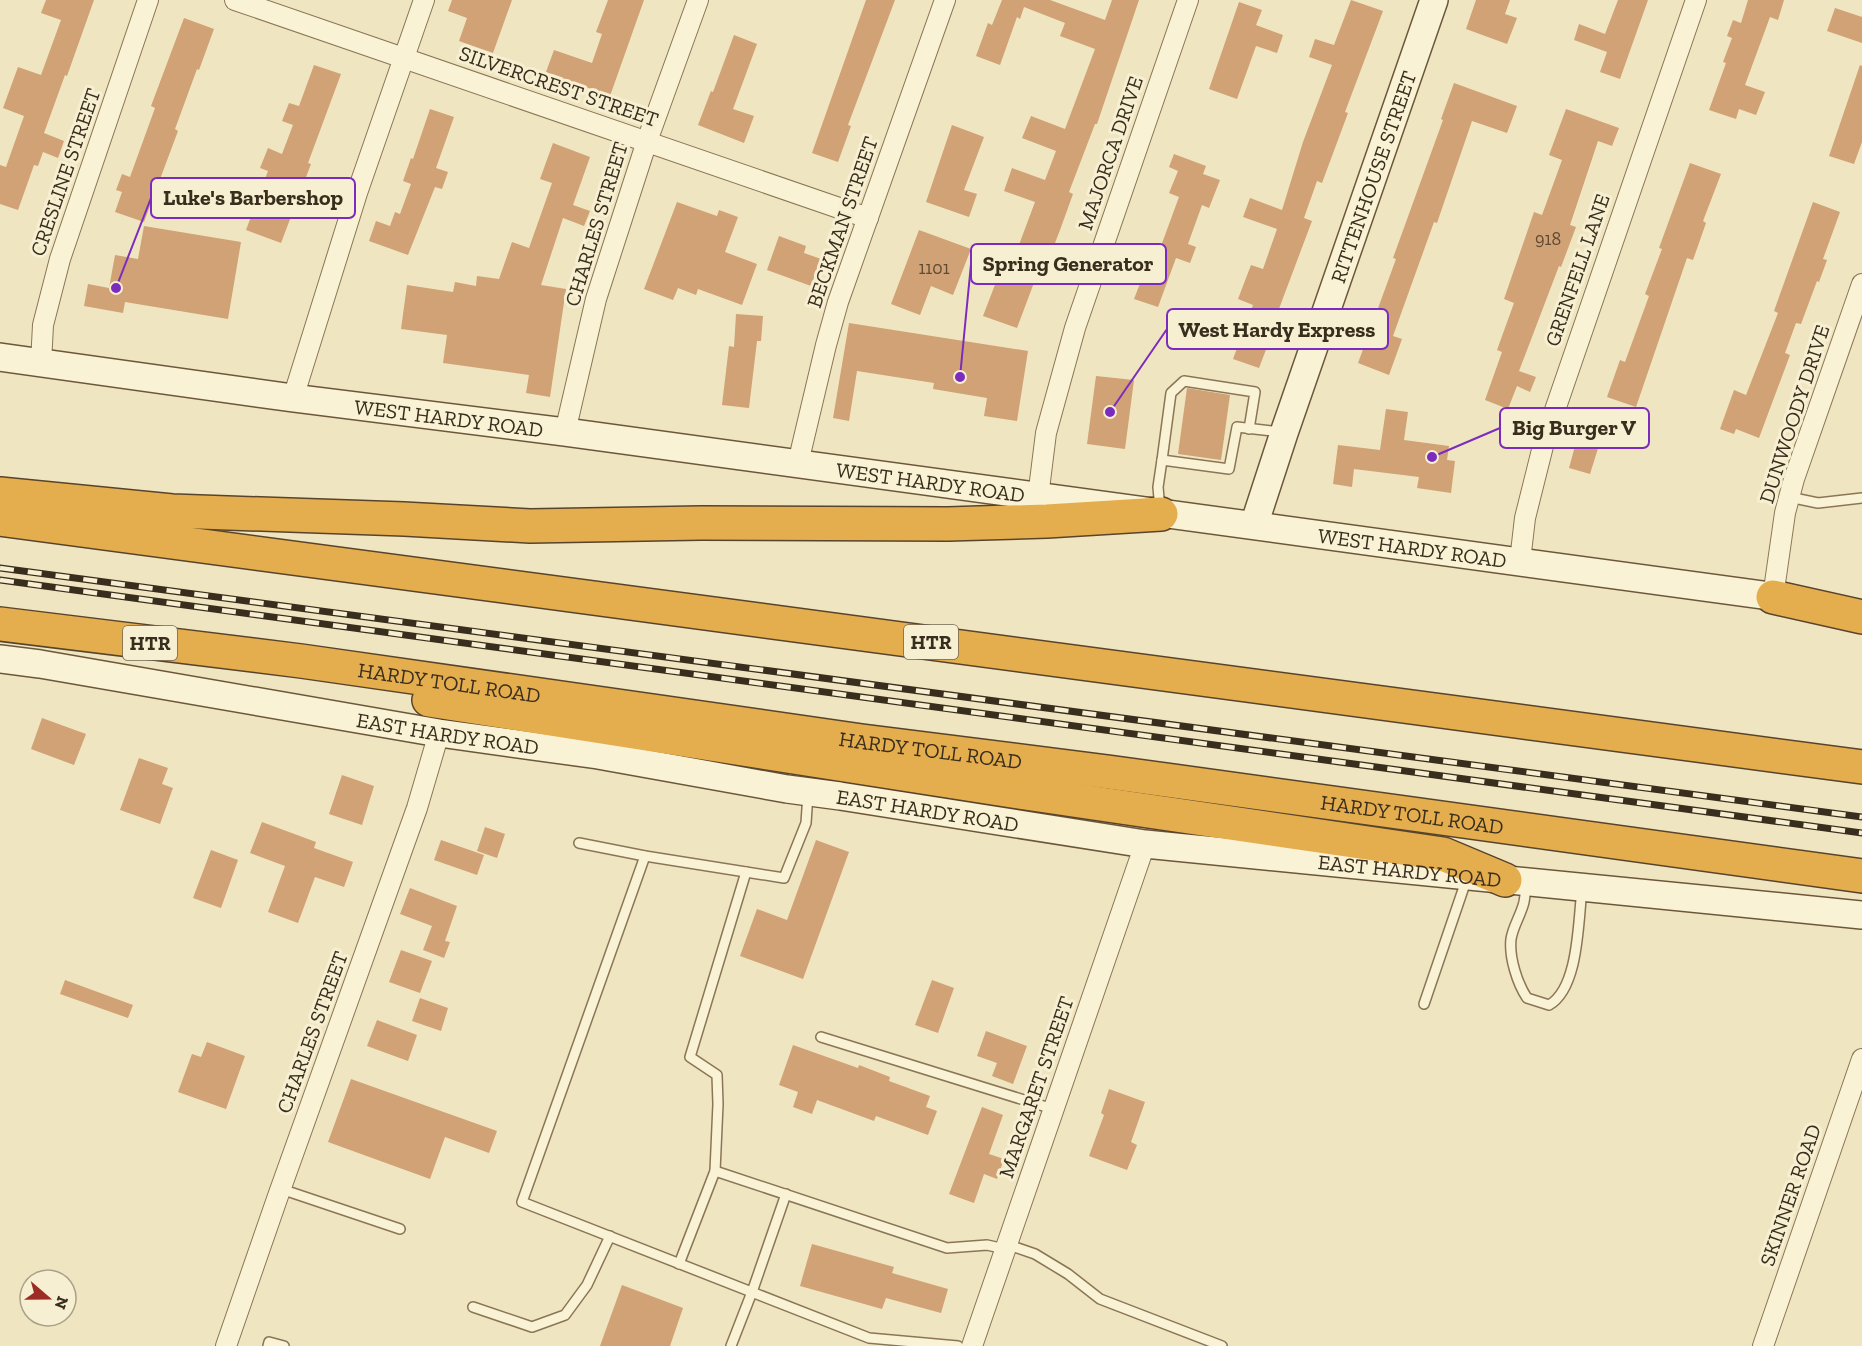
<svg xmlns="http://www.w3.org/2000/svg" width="1862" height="1346" viewBox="0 0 1862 1346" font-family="'Zilla Slab',serif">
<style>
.building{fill:#d0a275}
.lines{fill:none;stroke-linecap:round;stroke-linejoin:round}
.lane-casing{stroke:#8a7657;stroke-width:12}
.street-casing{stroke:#8a7657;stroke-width:22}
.secondary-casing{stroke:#6c573b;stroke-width:30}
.highway-casing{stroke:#58442c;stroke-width:36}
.lane{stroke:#faf2d4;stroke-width:9}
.street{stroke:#faf2d4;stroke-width:20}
.secondary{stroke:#faf2d4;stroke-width:27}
.highway{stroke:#e4ad4d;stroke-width:33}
.rail-casing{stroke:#392d1d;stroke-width:7}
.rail{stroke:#f7efd1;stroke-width:4.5;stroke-dasharray:14;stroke-linecap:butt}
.labels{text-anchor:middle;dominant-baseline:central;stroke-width:6;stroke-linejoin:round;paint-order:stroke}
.number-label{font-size:18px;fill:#5f4a33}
.shield{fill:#f7efd1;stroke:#726753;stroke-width:1.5}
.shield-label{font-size:20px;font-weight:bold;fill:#392d1d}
.street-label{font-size:21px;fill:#392d1d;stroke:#f7efd1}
.leader{fill:none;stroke:#7b2cbf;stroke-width:2}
.callout-dot{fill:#7b2cbf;stroke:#f7efd1;stroke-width:2}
.callout{fill:#f7efd1;stroke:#7b2cbf;stroke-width:2}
.callout-label{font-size:22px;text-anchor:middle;font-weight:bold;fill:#392d1d}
</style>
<rect width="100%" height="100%" fill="#f0e5c1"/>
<g class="building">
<path d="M46,0H94L67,76L65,75L44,133L64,141L58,158L43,152L38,166L34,165L18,210L0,204V165L6,167L24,116L3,108L18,67L41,75L61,20L41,13Z"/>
<path d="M452,0H512L493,53L459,41L467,18L448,11Z"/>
<path d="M608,0H644L610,96L546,72L554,50L592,63L602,34L596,32Z"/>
<path d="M866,0H895L848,125L851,126L838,162L812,153Z"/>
<path d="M1002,0H1050L1105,20L1112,0H1139L1097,124H1095L1069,192L1073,194L1060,230L1040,282L1035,280L1017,328L983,316L996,282L1004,285L1035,202L1004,191L1012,168L1045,180L1056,151L1022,138L1031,116L1065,129L1095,49L1060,36L1065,23L1024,7L1020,19L1017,17L1000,65L976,56L988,23L992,25Z"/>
<path d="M1351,0L1383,11L1345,112L1348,113L1322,183L1317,181L1304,218L1312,221L1271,330L1273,331L1259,368L1233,359L1253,305L1238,299L1251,265L1263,269L1277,229L1243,217L1250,198L1282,210L1303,142L1332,65L1309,57L1315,39L1334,45Z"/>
<path d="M1476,0H1510L1505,14L1517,18L1507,44L1466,29Z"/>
<path d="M1618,0H1648L1620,79L1600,72L1607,52L1574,40L1579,24L1605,34Z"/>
<path d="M1748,0H1784L1778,20L1770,17L1745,85L1765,92L1756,115L1739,109L1736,119L1709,110L1726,63L1723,62L1732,38L1727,36L1733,20L1741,23Z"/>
<path d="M1239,2L1262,10L1256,25L1283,35L1277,53L1256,46L1237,99L1209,89Z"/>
<path d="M1835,8L1862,17V43L1827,31Z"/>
<path d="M184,18L214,29L199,70L197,69L175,129L178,131L144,222L115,212L122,192L116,190L122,174L130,177L155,108L151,106Z"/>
<path d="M734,35L757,44L733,109L754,116L744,143L698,125L711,91L713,92Z"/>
<path d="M314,65L341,74L308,163L311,164L281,243L246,230L268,171L260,168L268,148L282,154L293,125L282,121L289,103L299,106Z"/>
<path d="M1860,65L1862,66V142L1854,164L1829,156Z"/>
<path d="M1454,83L1517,106L1507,133L1472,121L1437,223L1434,222L1393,336L1402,339L1389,375L1358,363L1396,259L1393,258L1443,120L1441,119Z"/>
<path d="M430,109L454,117L436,168L448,172L442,189L435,187L408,255L369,241L376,221L390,226L395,212L400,214L411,184L403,181L411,158L413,159Z"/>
<path d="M1566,109L1619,128L1612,146L1598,141L1570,225L1576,227L1561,267L1559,266L1519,371L1536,377L1530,392L1517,386L1508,409L1485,400L1502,352L1497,350L1514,303L1504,299L1534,212L1542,215L1562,160L1549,155Z"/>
<path d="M952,125L984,137L964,190L977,194L969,217L926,202Z"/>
<path d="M553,143L590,157L573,205L590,211L584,226L563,218L541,285L566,289L550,397L526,393L529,375L443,363L447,335L401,329L407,285L453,292L455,282L476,286L477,276L499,279L512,242L529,248L552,183L540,179Z"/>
<path d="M1174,154L1206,166L1203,174L1220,180L1209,208L1202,205L1188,244L1196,247L1190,263L1176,258L1158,307L1134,299L1148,263L1154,265L1179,197L1169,193L1178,171L1169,167Z"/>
<path d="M1690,163L1721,174L1703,221L1706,223L1693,260L1687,258L1636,407L1607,397L1620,360L1625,362L1649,296L1645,294L1662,249L1659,248Z"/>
<path d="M677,202L717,216L719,210L738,217L725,252L757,264L742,305L698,289L696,295L678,288L673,300L644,289Z"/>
<path d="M1813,202L1840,212L1823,259L1827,260L1819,282L1817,281L1801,324L1796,323L1785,353L1790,355L1759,438L1736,429L1734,434L1720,429L1734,390L1746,395L1778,313L1774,311Z"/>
<path d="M144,226L241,242L228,319L125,302L123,313L84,306L88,284L109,288L115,255L138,259Z"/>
<path d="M919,230L971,249L953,295L931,286L920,315L891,304Z"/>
<path d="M779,236L806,246L804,253L821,259L811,286L767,270Z"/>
<path d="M736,314L763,316L761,341H757L749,408L722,405L729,346L734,347Z"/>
<path d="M849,323L1028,351L1017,421L984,416L987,398L933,389L934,383L857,371L849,421L833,418Z"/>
<path d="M1096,376L1134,380L1125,449L1087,444Z"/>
<path d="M1187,388L1230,395L1221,460L1178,454Z"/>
<path d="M1386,409L1408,412L1404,440L1449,446L1447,460L1455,461L1451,493L1417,488L1419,477L1354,469L1352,487L1333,484L1338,445L1380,450Z"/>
<path d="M1578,435L1600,442L1590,474L1569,468Z"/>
<path d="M42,718L86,734L74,765L31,749Z"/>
<path d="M139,758L168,768L162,784L173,788L160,824L120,810Z"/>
<path d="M342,775L374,786L362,825L329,814Z"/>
<path d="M262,822L316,842L314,848L353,862L344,887L315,877L298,923L268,912L285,866L250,853Z"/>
<path d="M485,827L505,834L497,858L477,851Z"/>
<path d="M441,840L484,855L477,875L434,860Z"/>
<path d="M816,840L849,852L803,979L740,956L757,909L787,920Z"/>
<path d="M211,850L238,860L221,908L193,898Z"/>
<path d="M410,888L457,906L445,941L450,942L444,958L423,950L432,926L400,914Z"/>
<path d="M401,950L432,961L420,993L389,982Z"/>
<path d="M65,980L133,1005L128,1018L60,994Z"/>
<path d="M932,980L954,988L938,1033L915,1025Z"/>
<path d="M420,998L448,1008L441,1031L412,1021Z"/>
<path d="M377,1020L417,1035L408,1061L367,1046Z"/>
<path d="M986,1031L1027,1046L1013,1084L992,1076L997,1063L977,1056Z"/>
<path d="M207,1042L245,1056L226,1109L178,1092L192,1054L201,1057Z"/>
<path d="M793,1045L858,1068L859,1065L890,1077L889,1081L930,1096L926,1107L937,1111L928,1135L876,1116L874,1121L817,1100L812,1114L793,1107L798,1092L779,1085Z"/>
<path d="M351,1079L497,1131L489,1153L445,1137L430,1179L328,1142Z"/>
<path d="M1109,1089L1145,1102L1131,1142L1137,1145L1127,1170L1089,1156L1104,1115L1101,1113Z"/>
<path d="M982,1107L1003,1115L989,1154L1004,1159L997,1179L984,1174L974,1203L949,1194Z"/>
<path d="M812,1244L894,1267L892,1273L948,1289L941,1313L886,1298L882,1309L800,1286Z"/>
<path d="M622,1285L683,1308L670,1346H600Z"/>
</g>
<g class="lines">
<defs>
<g id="lane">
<path d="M1162,460L1171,393L1184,381L1255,392L1249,429"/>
<path d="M1789,497L1818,503L1862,498"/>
<path d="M1160,510L1158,487L1162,460L1229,469L1237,427L1281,432"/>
<path d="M579,843L645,856L784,878L806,823L808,794"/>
<path d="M645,856L522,1202L869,1338L958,1346"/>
<path d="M1526,883C1526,889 1525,896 1524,902C1521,915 1513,926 1511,939C1509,957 1517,983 1527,998L1549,1005C1579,988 1578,921 1582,890"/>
<path d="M1424,1004L1467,878"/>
<path d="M821,1037L1053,1109"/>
<path d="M715,1171L718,1104L717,1075L690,1057L746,872"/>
<path d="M281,1189L400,1229"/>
<path d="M1006,1244L1035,1254L1068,1274L1100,1299L1222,1346"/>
<path d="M679,1264L715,1171L947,1248L987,1245L1005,1249"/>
<path d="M473,1307L532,1327L565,1315L587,1285L610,1236"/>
<path d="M268,1346L269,1342L284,1346"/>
<path d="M731,1346L752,1292L786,1194"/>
</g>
<g id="street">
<path d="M235,0L868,218"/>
<path d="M41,363L43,325L60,259L148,0"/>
<path d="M293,398L357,193L424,0"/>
<path d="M565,432L596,299L647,141L698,0"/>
<path d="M798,463L826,345L838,302L945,0"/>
<path d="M1038,497L1046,433L1075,328L1188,0"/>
<path d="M1520,561L1525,518L1544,442L1696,0"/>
<path d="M1773,597L1785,513L1794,479L1862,284"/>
<path d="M226,1346L278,1196L417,808L439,733"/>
<path d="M972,1346L1145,844"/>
<path d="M1763,1346L1862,1059"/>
</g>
<g id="secondary">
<path id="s1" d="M0,357L293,398L565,432L1792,599"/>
<path id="s2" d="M1254,525L1284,433L1434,0"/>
<path id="s3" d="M0,659L40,664L439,733L598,755L787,789L840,796L1145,844L1862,915"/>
</g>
<g id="highway">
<path d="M0,494L172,511L404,519L530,526L701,523L948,524L1047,521L1161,514"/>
<path d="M0,519L1862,767"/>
<path d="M1773,597L1862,617"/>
<path id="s4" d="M0,624L301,661L862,741L1108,772L1862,876"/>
<path d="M429,700L1012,791L1443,854L1505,880"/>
</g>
</defs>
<use href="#lane" class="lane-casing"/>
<use href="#street" class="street-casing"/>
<use href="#secondary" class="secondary-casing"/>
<use href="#highway" class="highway-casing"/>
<use href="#lane" class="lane"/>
<use href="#street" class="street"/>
<use href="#secondary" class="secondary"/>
<use href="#highway" class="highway"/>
<defs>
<g id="rail">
<path d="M0,568L1862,817"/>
<path d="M0,580L1862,833"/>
</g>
</defs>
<use href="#rail" class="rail-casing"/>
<use href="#rail" class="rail"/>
</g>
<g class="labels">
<g class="number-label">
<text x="1548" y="239">918</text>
<text x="934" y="268">1101</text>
</g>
<g class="shield">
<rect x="904" y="625" width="54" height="34" rx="4.5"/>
<rect x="123" y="626" width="54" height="34" rx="4.5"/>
</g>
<g class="shield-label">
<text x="931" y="642">HTR</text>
<text x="150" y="643">HTR</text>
</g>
<g class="street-label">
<text transform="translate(559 86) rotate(19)">SILVERCREST STREET</text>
<text transform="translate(1110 153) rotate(-71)">MAJORCA DRIVE</text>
<text transform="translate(65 172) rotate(-71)">CRESLINE STREET</text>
<text stroke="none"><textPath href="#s2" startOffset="368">RITTENHOUSE STREET</textPath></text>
<text transform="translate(842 222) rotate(-71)">BECKMAN STREET</text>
<text transform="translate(596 224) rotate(-73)">CHARLES STREET</text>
<text transform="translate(1577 270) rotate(-71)">GRENFELL LANE</text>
<text transform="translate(1794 414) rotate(-72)">DUNWOODY DRIVE</text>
<text stroke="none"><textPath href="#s1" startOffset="453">WEST HARDY ROAD</textPath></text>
<text stroke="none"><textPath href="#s1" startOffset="939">WEST HARDY ROAD</textPath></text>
<text stroke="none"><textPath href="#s1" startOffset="1425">WEST HARDY ROAD</textPath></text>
<text stroke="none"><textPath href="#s4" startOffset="453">HARDY TOLL ROAD</textPath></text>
<text stroke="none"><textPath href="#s3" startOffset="454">EAST HARDY ROAD</textPath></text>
<text stroke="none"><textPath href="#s4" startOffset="939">HARDY TOLL ROAD</textPath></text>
<text stroke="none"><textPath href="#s3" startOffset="940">EAST HARDY ROAD</textPath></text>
<text stroke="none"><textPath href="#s4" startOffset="1425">HARDY TOLL ROAD</textPath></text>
<text stroke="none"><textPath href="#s3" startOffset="1426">EAST HARDY ROAD</textPath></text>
<text transform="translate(312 1032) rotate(-70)">CHARLES STREET</text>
<text transform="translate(1036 1087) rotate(-71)">MARGARET STREET</text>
<text transform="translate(1790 1195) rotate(-71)">SKINNER ROAD</text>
</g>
</g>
<path class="leader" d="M116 288L151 198M960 377L971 264M1110 412L1167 329M1432 457L1500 428"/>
<g class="callout-dot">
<circle cx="116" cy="288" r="6"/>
<circle cx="960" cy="377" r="6"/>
<circle cx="1110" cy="412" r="6"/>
<circle cx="1432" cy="457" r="6"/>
</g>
<g class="callout">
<rect x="151" y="178" width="204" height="40" rx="6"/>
<rect x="971" y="244" width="195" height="40" rx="6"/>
<rect x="1167" y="309" width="221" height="40" rx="6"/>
<rect x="1500" y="408" width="149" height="40" rx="6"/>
</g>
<g class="callout-label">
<text x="253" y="205">Luke's Barbershop</text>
<text x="1068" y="271">Spring Generator</text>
<text x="1277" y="337">West Hardy Express</text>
<text x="1574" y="435">Big Burger V</text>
</g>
<g transform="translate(48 1298) rotate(110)"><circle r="28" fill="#f7efd1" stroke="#aba189" stroke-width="1.5"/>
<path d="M0-4.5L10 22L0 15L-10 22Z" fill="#9c2d25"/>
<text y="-9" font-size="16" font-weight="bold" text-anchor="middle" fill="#392d1d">N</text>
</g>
</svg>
